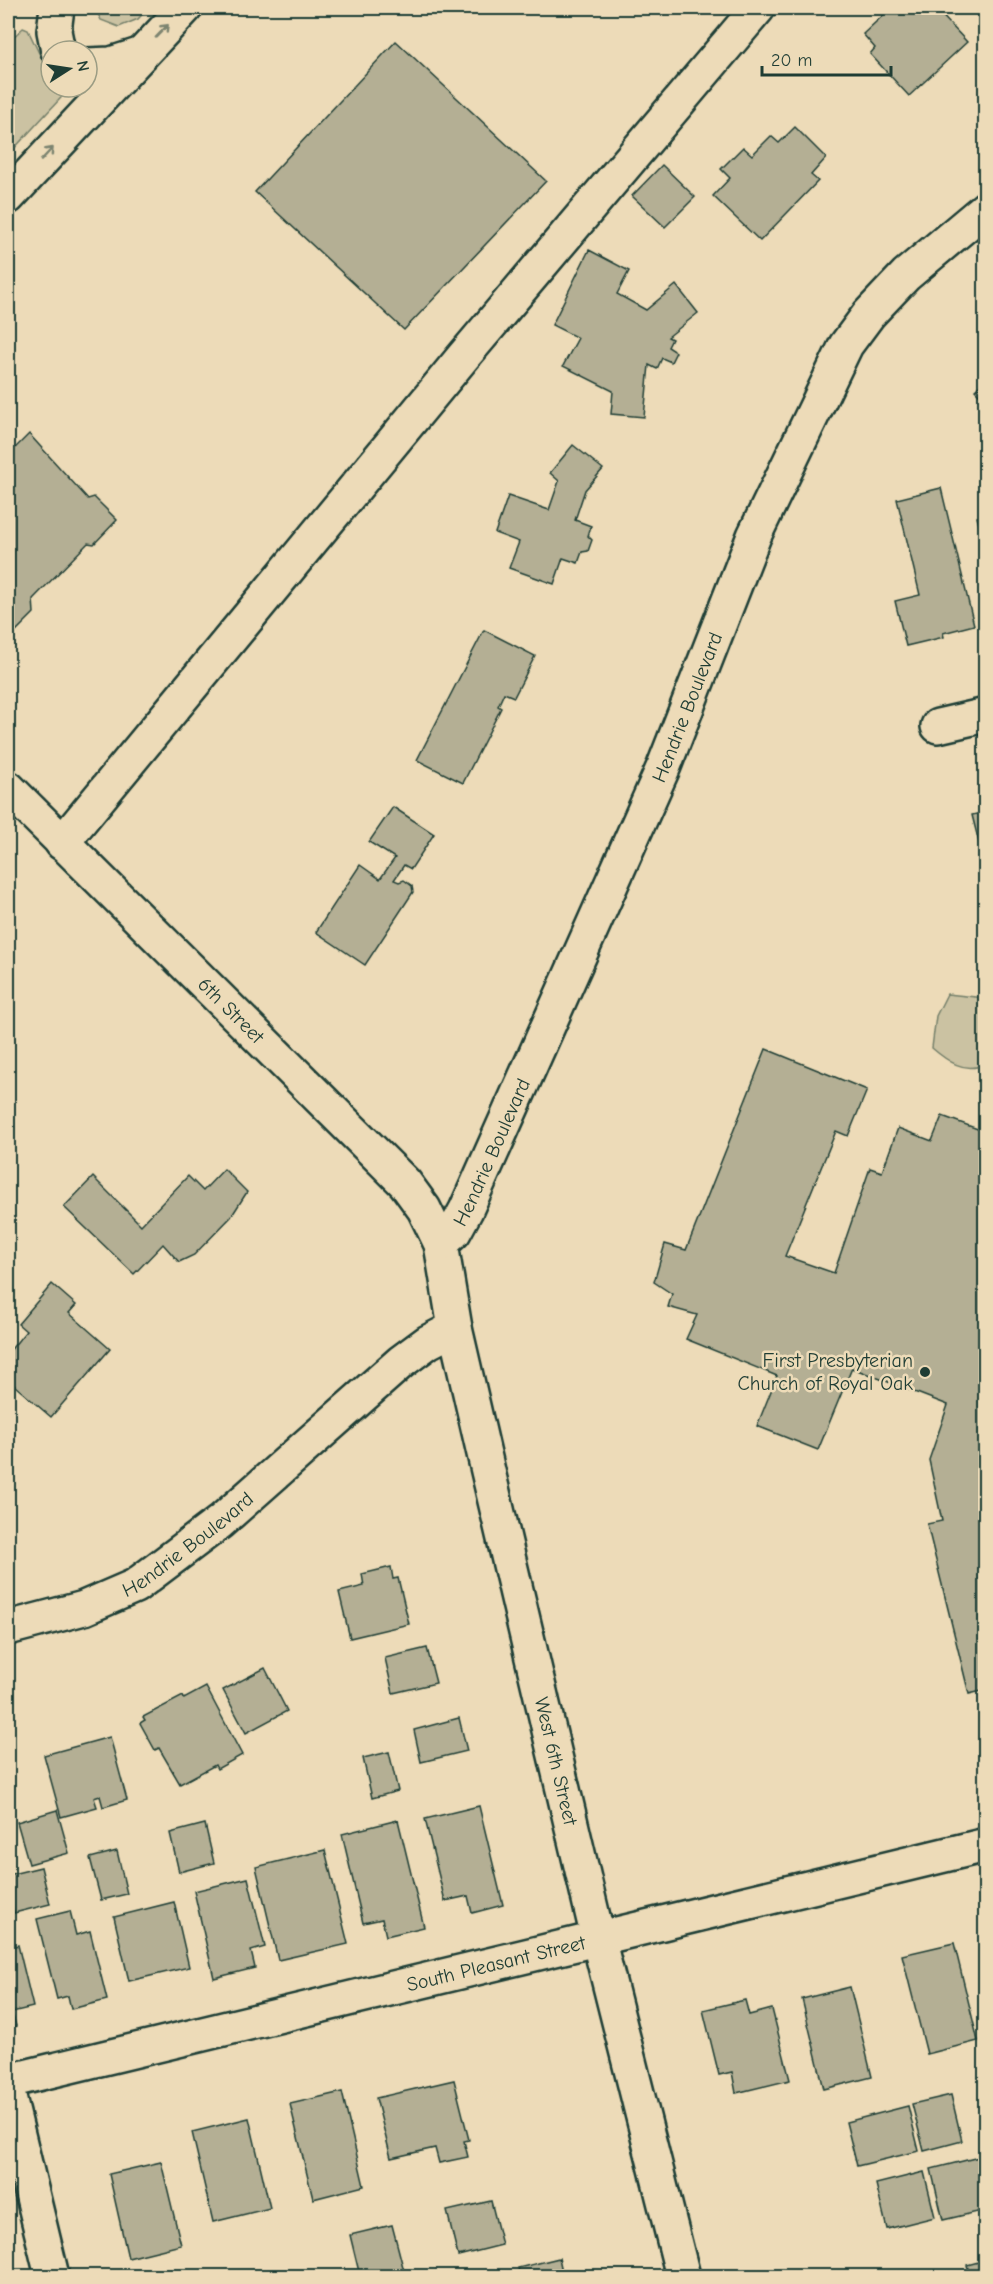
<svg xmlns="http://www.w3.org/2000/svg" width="993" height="2284" viewBox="0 0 993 2284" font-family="'Comic Neue',sans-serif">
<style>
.green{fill:#cbc2a2;stroke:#75806b;stroke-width:1.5}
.building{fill:#b4af94;stroke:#1f3d34;stroke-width:1.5}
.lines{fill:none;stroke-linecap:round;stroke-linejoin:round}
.minor-casing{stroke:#1f3d34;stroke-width:38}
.major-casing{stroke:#1f3d34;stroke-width:38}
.minor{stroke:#eddbb8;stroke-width:33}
.major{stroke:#eddbb8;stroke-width:33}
.oneway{stroke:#7c846f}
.poi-dot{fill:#1f3d34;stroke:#eddbb8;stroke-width:2}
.labels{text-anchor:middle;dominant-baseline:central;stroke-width:5;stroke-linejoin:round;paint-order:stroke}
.street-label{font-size:20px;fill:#1f3d34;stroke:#eddbb8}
.poi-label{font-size:20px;fill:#1f3d34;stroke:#eddbb8;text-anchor:end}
</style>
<rect width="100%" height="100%" fill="#eddbb8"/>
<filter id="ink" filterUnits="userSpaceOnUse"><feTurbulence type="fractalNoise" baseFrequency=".0167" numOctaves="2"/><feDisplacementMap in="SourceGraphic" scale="12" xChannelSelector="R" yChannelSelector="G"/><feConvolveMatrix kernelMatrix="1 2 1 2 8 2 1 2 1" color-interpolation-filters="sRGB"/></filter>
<g filter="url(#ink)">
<g class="green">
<path d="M95,8H148L138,19L119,27L101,20Z"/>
<path d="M23,28L28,30L39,53L51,67V87H71L8,155V42Z"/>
<path d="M947,994L985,998V1064C965,1074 947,1061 932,1048L936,1016Z"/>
</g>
<g class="building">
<path d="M891,8H935L967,42L909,96L870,54L875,48L863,34Z"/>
<path d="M396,41L546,181L404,330L255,192Z"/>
<path d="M795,127L826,158L811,175L818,181L760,241L713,196L730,178L721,169L743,147L752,155L771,136L779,143Z"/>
<path d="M662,165L695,197L665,227L632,196Z"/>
<path d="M589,250L629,271L617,294L646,310L676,285L698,313L668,337L672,339L668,347L676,352L671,362L662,358L657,369L649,365L644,417L611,414L613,391L563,366L578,338L552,325Z"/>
<path d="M986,380V401L975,390Z"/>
<path d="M29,434L88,499L94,497L117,520L94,544L88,543L33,599L34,613L10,637L8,634V455Z"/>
<path d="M573,445L603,469L585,490L575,520L591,526L588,536L592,540L588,551L582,552L578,563L563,558L554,584L509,568L519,542L495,533L508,496L549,510L559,481L550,473Z"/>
<path d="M941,488L974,625L943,633L944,637L906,646L895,601L920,595L897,499Z"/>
<path d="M986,515V552L977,517Z"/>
<path d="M484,630L535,656L514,697L504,693L498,706L501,708L463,783L417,760Z"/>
<path d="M393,807L434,834L411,869L404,865L394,880L399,882L404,880L412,886L413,892L365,965L316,932L360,865L380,879L395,858L369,842Z"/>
<path d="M986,812V870L972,815Z"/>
<path d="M766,1049L867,1090L848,1136L836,1131L785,1256L834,1273L870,1168L882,1172L898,1128L932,1141L942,1116L986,1132V1690L969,1694L927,1524L942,1521L929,1460L948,1405L852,1368L818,1450L757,1426L777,1376L686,1339L697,1315L668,1307L672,1294L654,1282L665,1244L686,1250Z"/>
<path d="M224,1169L247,1192L231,1217L194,1255L179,1262L163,1244L134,1274L64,1207L93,1177L141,1225L188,1176L203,1191Z"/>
<path d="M52,1284L76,1305L69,1313L110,1349L51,1417L8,1380V1353L26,1331L18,1324Z"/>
<path d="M391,1567L393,1579L398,1578L409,1624L350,1638L339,1592L364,1586L362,1574Z"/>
<path d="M427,1648L436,1683L393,1693L385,1658Z"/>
<path d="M265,1668L287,1711L246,1733L223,1690Z"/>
<path d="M206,1687L242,1755L217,1769L215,1765L180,1784L159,1748L155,1750L140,1723L145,1720L143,1717L183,1696L184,1699Z"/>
<path d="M459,1718L467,1751L421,1762L414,1730Z"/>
<path d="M110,1737L127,1800L103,1807L100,1796L94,1798L97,1807L61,1817L44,1755Z"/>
<path d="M389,1752L398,1791L372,1798L363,1758Z"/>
<path d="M479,1806L503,1905L472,1913L468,1896L445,1901L425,1819Z"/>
<path d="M57,1810L69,1853L29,1864L17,1822Z"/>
<path d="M398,1820L424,1927L386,1936L382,1919L363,1923L342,1834Z"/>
<path d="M205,1824L214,1863L179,1872L170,1833Z"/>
<path d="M325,1850L348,1944L278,1960L256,1867Z"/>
<path d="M117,1851L127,1894L101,1900L90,1858Z"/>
<path d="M41,1867L50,1904L14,1913L8,1875Z"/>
<path d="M248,1878L265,1947L251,1951L255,1968L214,1978L194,1891Z"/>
<path d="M174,1902L189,1967L129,1981L114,1917Z"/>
<path d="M70,1911L76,1935L90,1931L107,2000L71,2009L68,1996L57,1999L37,1919Z"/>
<path d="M954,1943L978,2041L927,2054L902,1955Z"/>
<path d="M18,1945L33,2007L12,2012L16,2026L8,2028V1948Z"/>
<path d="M850,1987L872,2077L824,2089L802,1999Z"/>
<path d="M745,2000L749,2015L772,2009L790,2080L736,2093L732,2072L719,2075L703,2010Z"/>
<path d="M454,2080L469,2140L464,2141L468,2157L439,2163L435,2148L391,2158L376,2098Z"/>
<path d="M342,2092L364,2186L313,2199L290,2104Z"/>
<path d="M951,2095L962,2141L924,2151L912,2104Z"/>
<path d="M908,2106L919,2151L857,2166L846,2122Z"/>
<path d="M249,2118L270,2208L213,2222L192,2132Z"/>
<path d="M979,2157L986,2186V2210L943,2220L931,2169Z"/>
<path d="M161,2162L181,2245L128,2258L109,2174Z"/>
<path d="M924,2172L935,2217L887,2229L876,2184Z"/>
<path d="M491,2201L502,2245L458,2256L447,2211Z"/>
<path d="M392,2225L404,2271L382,2276H360L350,2235Z"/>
<path d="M559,2258L563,2276H520L518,2268Z"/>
<path d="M986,2260V2276H970L967,2265Z"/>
<path d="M820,2272L821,2276H802Z"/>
</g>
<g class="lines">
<defs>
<g id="minor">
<path d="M938,726L986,715"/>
<path id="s1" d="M8,788L405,1183L424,1209L441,1244L455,1328L488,1471L598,1938L683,2276"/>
<path d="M62,843L463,357L758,8"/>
<path id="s2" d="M441,1244L454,1232L466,1210L664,766L754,536L846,345L869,314L906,275L986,208"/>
<path id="s3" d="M8,1628L84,1608L135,1586L220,1522L401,1362L428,1342L455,1328"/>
<path id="s4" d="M8,2081L986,1845"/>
<path d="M8,2093L52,2276"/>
</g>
<g id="major">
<path d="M57,8L54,31L58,51"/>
<path d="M87,65L111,64L139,55"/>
<path d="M8,197L185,8"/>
</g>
</defs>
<use href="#minor" class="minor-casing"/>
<use href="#major" class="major-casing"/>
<use href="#minor" class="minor"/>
<use href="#major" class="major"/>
</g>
<defs><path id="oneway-shaft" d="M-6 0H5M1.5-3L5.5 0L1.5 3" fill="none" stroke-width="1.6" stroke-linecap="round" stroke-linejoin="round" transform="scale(1.5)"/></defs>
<g class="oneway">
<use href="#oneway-shaft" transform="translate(162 31) rotate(-46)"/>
<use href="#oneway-shaft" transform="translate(47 154) rotate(-47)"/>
</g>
</g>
<circle class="poi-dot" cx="925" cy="1372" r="6"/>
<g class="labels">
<g class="street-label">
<text stroke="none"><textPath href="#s2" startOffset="592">Hendrie Boulevard</textPath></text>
<text stroke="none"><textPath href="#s1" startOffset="315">6th Street</textPath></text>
<text stroke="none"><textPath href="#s2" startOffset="106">Hendrie Boulevard</textPath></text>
<text stroke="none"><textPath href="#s3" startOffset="201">Hendrie Boulevard</textPath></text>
<text stroke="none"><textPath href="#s1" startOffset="1161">West 6th Street</textPath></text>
<text stroke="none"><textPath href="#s4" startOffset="502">South Pleasant Street</textPath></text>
</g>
<g class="poi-label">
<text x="913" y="1360">First Presbyterian<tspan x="913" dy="23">Church of Royal Oak</tspan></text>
</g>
</g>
<rect width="993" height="2284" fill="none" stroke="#eddbb8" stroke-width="30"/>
<rect x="15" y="15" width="963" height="2254" fill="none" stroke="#1f3d34" stroke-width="2" filter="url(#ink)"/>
<g transform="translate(69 69) rotate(78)"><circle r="28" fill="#eddbb8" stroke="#9b9c83" stroke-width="1.5"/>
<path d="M0-4.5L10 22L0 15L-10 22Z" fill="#1f3d34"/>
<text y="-9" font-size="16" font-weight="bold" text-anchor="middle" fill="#1f3d34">N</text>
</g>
<path d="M762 66v9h129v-9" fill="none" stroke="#1f3d34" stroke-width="3"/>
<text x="771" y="66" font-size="18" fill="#1f3d34" stroke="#eddbb8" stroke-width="4.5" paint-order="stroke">20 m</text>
</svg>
